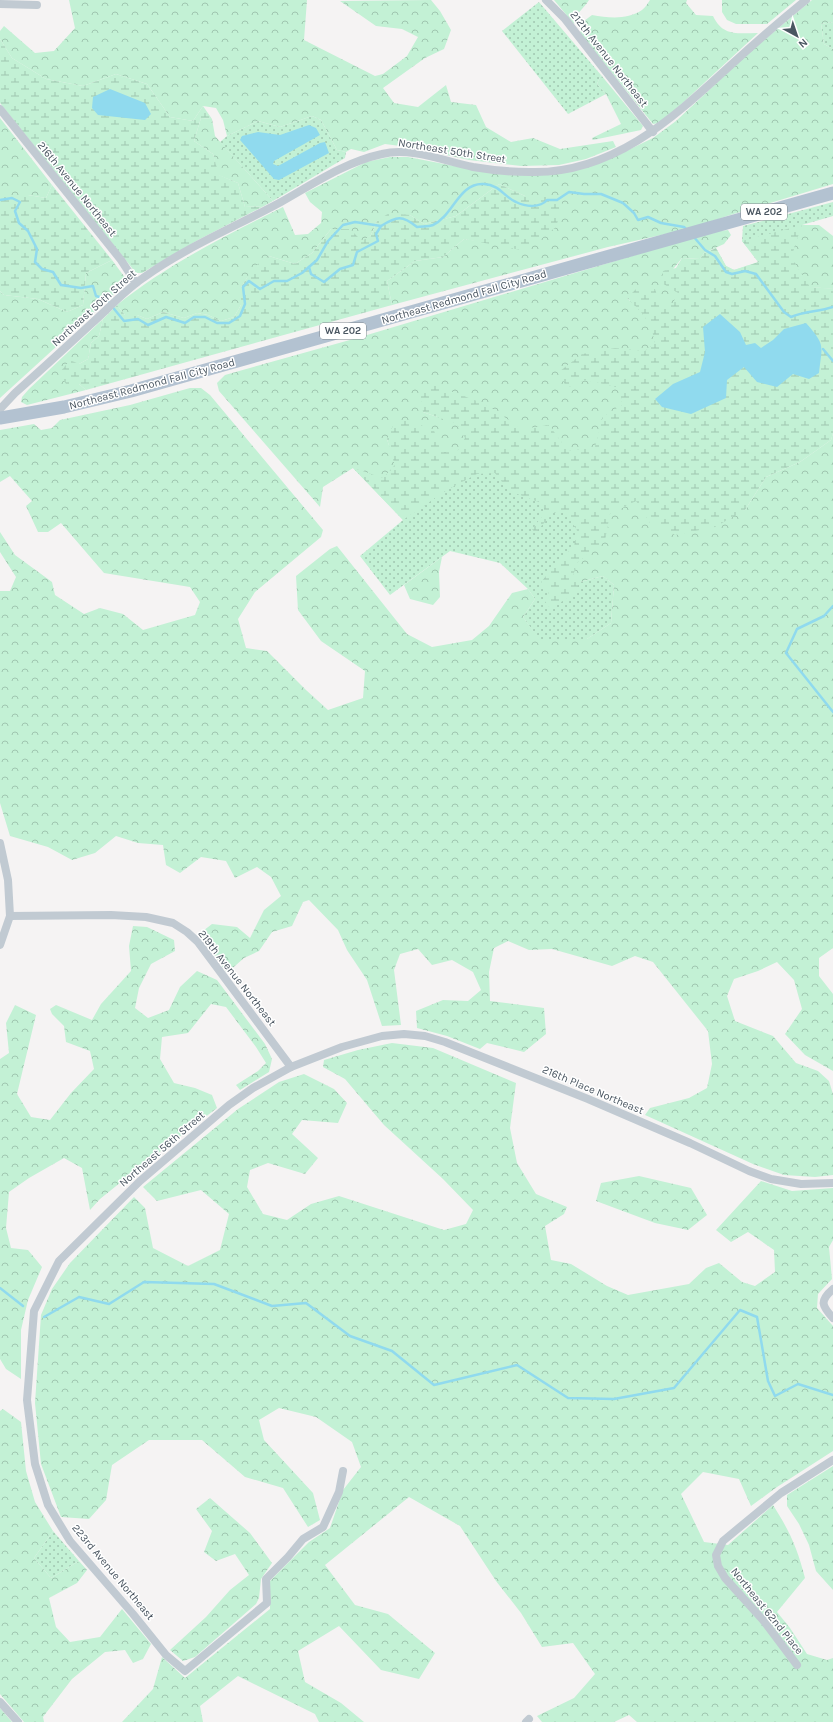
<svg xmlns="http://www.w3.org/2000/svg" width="833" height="1722" viewBox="0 0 833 1722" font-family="Karla,sans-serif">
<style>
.grass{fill:url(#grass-dots)}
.forest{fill:url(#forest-crowns)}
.wetland{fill:url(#wetland-marsh)}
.water{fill:#90daee}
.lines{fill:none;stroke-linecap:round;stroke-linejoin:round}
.stream{stroke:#90daee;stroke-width:2.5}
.street{stroke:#c1cad2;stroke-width:8}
.primary{stroke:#b3c2d1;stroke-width:13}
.labels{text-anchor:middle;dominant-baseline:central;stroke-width:3;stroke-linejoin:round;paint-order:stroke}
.shield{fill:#fff;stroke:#808990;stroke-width:1}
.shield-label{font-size:10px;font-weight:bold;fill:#4a5661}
.street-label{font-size:11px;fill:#4a5661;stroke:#fff}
</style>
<defs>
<pattern id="grass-dots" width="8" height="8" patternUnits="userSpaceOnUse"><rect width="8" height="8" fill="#c3f1d5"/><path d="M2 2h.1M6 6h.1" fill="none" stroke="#a0c6b0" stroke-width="1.8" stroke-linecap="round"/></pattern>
<pattern id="forest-crowns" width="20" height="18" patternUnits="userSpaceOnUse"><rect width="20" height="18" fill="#c3f1d5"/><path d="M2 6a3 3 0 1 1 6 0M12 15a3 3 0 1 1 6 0" fill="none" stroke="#a0c6b0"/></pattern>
<pattern id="wetland-marsh" width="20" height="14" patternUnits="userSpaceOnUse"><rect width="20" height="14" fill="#c3f1d5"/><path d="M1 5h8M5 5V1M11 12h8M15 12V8" fill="none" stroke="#a0c6b0"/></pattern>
</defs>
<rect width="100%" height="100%" fill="#f5f3f3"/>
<g class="grass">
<path d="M539,2L601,75L597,84L606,94L568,114L502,31Z"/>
<path d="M833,22V49L824,44L821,24Z"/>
<path d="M312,116L321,120L337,150L346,152L345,158L273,201L220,142L227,136L258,121L280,127Z"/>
<path d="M833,202V216L802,225L810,287L833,289V433L580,582L603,576L614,585L611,623L587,639L539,640L523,617L535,599L528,589L500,563L450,551L390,595L360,556L403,520L353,468L700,259L716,248L726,266L734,270L758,262L742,241L743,226Z"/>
<path d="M53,1531L79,1561L51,1578L34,1558Z"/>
</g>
<g class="forest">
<path d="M69,0H307L304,40L375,76L383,74L407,56L418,37L402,29L376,26L340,1L431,0L440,11L451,30L444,49L425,58L383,88L394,103L418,107L446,85L451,102L476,105L486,127L511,142L533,138L560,149L613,141L616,147L586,159L559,165L521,166L469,160L415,148L385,144L364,152L351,149L346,152L337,150L321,120L312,116L280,127L258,121L227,136L223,120L216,108L203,106L193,121L170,117L147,84L116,74L83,86L46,79L12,58L0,39V31L4,26L35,53L54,51L75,28Z"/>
<path d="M554,0H589C582,11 577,11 574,24Z"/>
<path d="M650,0H687L686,3L696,15L713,16C723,37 738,33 758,33L675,110L659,123L653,124L580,33L584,21L592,15C609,18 627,20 642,10C645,8 648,3 650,0Z"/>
<path d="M722,0H796L767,24H736L727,20L722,12Z"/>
<path d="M812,0H833V22L821,24L824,44L833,49V184L727,216L692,228L608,247L392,305L387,281L415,261L443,257L464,239L492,243L547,196H525L499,184L456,216L424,224L410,215L377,221L371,235L362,242L331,229L312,253L295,264L269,256L247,278L241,287V305L234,317L221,321L208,315L197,313L184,318L163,312L147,319L137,315H125L117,305C168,264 225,236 283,207L295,235L308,234L321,223L322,212L310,202L305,193L366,162L390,157H408L470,169L534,176L620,154L653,138L676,121L752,50Z"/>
<path d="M601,75L643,126L641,130L593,140L592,138L621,124L606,94L597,84Z"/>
<path d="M0,118L52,185L46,198L28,195H0Z"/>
<path d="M201,118L212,119L215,136L273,201L264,206L245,207L238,183L218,175L213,154L194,141Z"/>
<path d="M802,225H819L833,236V289L810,287L791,257Z"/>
<path d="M728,230L731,235L724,244L704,253L700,259L682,258L662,283L679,293L672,305H660L627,298C642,312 652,323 655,343L645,351L615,348L566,388L586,380L620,388L622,405L603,417L595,447L568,451L549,425L522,430L485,404L423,412L457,424L465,438L457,452H444L387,439L395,465L383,478L353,468L323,487L320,507L219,391L217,383L225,375L357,338L699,236L720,231Z"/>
<path d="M112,260L126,279L125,284L0,398V291L4,295L38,299L67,312L83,305L86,273Z"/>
<path d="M103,319L99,336L91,343L88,359L79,364V384L86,390L27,405L21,402L22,397L29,389Z"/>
<path d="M190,388H201L210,395L323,530L321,537L255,592L238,619L246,648L267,651L306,690L328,710L363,698L365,671L321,641L298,610L296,576L330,549L337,546L407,634L432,647L472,640L489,626L512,593L528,589L535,599L523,617L539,639H587L611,623L614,585L603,576L580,582L573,576L577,563L605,540L610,514L636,501L650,523L745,510L766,477L800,462L831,440L833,433V948L819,958V976L833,994V1071L805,1055L785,1034L802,1009L794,980L777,962L758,971L734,979L727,996L735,1021L773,1036L796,1063L818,1071L829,1081L833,1094V1175L815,1177L784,1175L753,1164L645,1115L650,1108L689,1098L707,1088L712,1064L708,1031L653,962L635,956L612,966L552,949L529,950L508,941L494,948L489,972L490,1001L544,1008L546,1034L524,1052L487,1043L480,1049L447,1036L417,1028L416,1011L443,1000L468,1001L481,990L473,972L452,960L432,965L418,949L400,954L394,970L401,1025L382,1026L367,980L347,950L338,930L309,900L303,902L292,926L272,932L259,951L244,958L227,973L199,934L212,924L237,927L250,938L264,910L281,896L271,877L257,867L235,878L226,861L201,857L180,873L166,865L163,845L138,843L116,836L95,853L72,860L48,847L10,836L0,803V591H10L16,577L0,552V532L15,555L52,582L55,595L84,614L100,608L123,614L143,630L195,615L200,602L190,587L104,573L61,523L48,532H38L26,506L32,501L10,476L0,482V430L34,424L41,430L52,428L60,420L130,405Z"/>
<path d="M442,557L439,572L440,597L433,605L410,599L404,585Z"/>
<path d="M133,926L147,927L174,940L175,951L151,964L139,988L135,1008L148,1018L169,1010L180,987L197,971L217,980L265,1044L272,1059L269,1072L240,1090L236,1085L258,1071L266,1063L256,1047L226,1007L211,1004L188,1033L162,1037L160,1059L174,1083L195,1088L212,1095L217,1108L136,1170L100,1199L90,1210L82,1168L64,1158L29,1178L9,1192L6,1228L11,1248L28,1250L42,1267L28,1300L21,1330V1379L6,1369L0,1359V1059L9,1053L6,1023L15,1005L36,1015L17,1094L31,1117L50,1120L71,1093L94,1069L90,1051L66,1042L64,1026L52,1014L50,1009L56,1005L92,1020L101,1004L131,971L129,946Z"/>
<path d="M392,1043L433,1048L516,1083L510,1128L517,1163L536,1194L567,1207L564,1214L545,1226L551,1260L571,1264L607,1286L628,1295L689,1284L706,1268L719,1263L742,1282L755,1286L775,1272L774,1250L748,1232L731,1242L716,1230L761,1181L792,1191L833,1188V1240L829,1247L832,1279L818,1294L817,1308L833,1326V1451L777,1487L751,1506L739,1479L703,1472L681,1494L704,1542L728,1545L773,1505C790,1532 797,1547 805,1578L777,1612L790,1628L807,1654L827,1660L833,1658V1722H637L629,1715L614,1722H542L537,1716L574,1698L595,1674L573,1643L542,1647L521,1613L496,1581L460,1526L409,1497L325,1565L355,1605L388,1614L435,1653L419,1679L381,1670L339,1626L298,1651L305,1682L341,1703L364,1722H319L315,1714L238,1676L200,1706L203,1722H122L153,1689L162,1657L185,1678L270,1609V1581L309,1542L330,1528L343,1490L361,1467L352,1442L316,1417L279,1408L259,1420L264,1440L313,1493L320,1520L308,1527L283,1488L245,1477L202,1440H149L112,1465L106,1500L89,1519L61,1517L41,1464L35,1403L41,1315L52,1289L70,1263L134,1197L145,1208L153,1248L188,1266L220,1250L229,1214L201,1190L157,1201L143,1187L238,1109L279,1082L304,1074L334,1089L347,1103L338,1123L302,1120L292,1134L318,1158L305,1174L268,1163L250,1170L247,1187L263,1214L287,1220L311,1204L339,1196L444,1230L466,1224L473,1210L443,1179L384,1125L345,1079L323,1067L324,1060L358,1050Z"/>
<path d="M639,1176L691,1188L707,1215L688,1230L655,1223L596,1201L601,1183Z"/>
<path d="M3,1409L21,1422L26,1471L35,1502L53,1531L34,1558L51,1578L79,1561L87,1570L77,1583L49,1598L56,1627L70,1642L100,1637L122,1609L151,1644L143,1659L133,1663L125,1650L105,1652L72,1679L43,1717L44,1722H24L0,1694V1411Z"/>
<path d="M833,1466V1590L816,1571L809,1545L799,1524L787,1506V1495Z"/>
<path d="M210,1498L250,1533L272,1563L261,1579L259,1598L256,1604L195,1657L183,1661L170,1650L206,1617L230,1590L249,1575L235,1554L216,1561L204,1552L212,1531L196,1509Z"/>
<path d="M0,1708L12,1722H0Z"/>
</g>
<g class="wetland">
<path d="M0,39L12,58L46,79L83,86L116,74L147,84L170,117L193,121L203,106L212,119L201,118L194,141L213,154L219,175L238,183L245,207L264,206L198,240L142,273H136L0,103Z"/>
<path d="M499,184L525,196H547L563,204L556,227L526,251L464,239L443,257L415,261L387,281L392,305L86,390L79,384L67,386L60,372L70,360L79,364L88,359L91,343L99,336L103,319L117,305L125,315H137L147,319L163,312L184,318L197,313L208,315L221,321L234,317L241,305V287L254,267L269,256L295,264L312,253L331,229H350L362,241L371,235L377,221L389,213L410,215L424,224L456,216Z"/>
<path d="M52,185L112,260L86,273L83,305L67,312L38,299L4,295L0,291V195H28L46,198Z"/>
<path d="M802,225L791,257L810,287L833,289V433L831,440L800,462L766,477L745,510L715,527L675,535L650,523L636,501L610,514L605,540L577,563L573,576L580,582L572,596L550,608L544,600L549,593L541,582L561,558L574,547L577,530L564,511L553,513L535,533L532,529L544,514V504L509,491L495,473L477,474L447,490L403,520L353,468L383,478L395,466L387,439L396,419L414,422L434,431L444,452H457L465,438L457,424L423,412L420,393L434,385L485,404L522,429L549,425L568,451L595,447L603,417L622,405L620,388L586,380L566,388L560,371L582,354L615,348L645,351L655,343C652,322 642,312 627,298L637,288L655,289L660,305H672L678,293L662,283L663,271L676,268L682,258L700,259L704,253L716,248L726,266L734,270L759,262L742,241Z"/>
</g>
<g class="water">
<path d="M110,89L145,103L151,114L145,120L98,115L92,108L93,97Z"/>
<path d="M309,125L316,128L320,135L274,161L273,164L278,166L320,143L325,142L329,153L279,180L274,179L240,140L242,136L258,132L280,135Z"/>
<path d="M720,314L740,332L746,345L755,343L761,348L773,340L784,329L806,323C826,346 822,344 819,373L809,379L793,374L777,387L757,382L744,367L727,380L726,398L691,414L662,407L655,399L673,384L700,372L705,352L703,327Z"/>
</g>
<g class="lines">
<g class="stream">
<path d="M0,200L12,198L20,202L15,211L19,223L28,231L37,249L35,262L42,269L53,272L61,285L81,288L93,286L96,296L106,299L124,321L138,319L148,325L166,317L185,323L194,317H205L217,323H229L240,316L245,304L243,287L249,281L260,289L274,281H287L302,273L317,260L328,241L343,225L355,222L381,226C397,216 402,215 417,227C422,226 428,227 433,225C453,216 459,182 484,184C500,185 504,197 516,202C526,207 540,208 547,200H557L569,192L584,194H601L623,203L634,213L638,220L648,217L661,223L684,227L687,230"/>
<path d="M693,236L705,250L715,256L726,272L732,274L745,271L756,274L784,312L791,317C805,311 818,312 833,307"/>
<path d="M309,267L311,274L324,282L340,269L353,265L357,252L378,241L376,234L381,226"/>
<path d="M823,349L833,361"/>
<path d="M833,606L824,616L797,629L786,653L833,712"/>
<path d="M0,1288L23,1306"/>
<path d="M44,1317L79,1297L109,1304L144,1282L214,1284L272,1306L306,1303L350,1336L392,1351L434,1385L517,1365L568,1398L614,1399L674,1388L740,1310L757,1317L768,1381L775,1396L798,1384L833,1395"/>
</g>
<g class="street">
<path d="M546,0L565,19L653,132"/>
<path d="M0,4L37,5"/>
<path d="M0,109L121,260L136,283"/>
<path d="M0,409L15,393C41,370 66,347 91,324C108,309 124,291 143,278C186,247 235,227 281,202C313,184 345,162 382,154C411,147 444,161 473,167C491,170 510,172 529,172C613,175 674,117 732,64C756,42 780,21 806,0"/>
<path d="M0,843L8,880L10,916L0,945"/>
<path d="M10,916L111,915L146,917L173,923L187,932L198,942L291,1067"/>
<path d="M833,1289C819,1301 822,1306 833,1318"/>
<path d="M343,1471L339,1492L323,1527L303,1539L288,1557L266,1579L267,1603L185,1671L166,1655L133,1614L70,1541L48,1505L35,1464L27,1400L34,1311L59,1261L140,1181L229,1105L253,1088L291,1067L342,1047L382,1036L404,1034L425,1036L445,1042L588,1099L690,1143L749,1171L771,1179L801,1184L833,1183"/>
<path d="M797,1665L763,1620L725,1578L718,1566L716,1555L723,1541L781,1493L833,1460"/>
<path d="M0,1702L18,1722"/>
<path d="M526,1722L529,1719"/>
</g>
<path class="primary" d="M0,418L64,407L131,391L833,193"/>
</g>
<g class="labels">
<g class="shield">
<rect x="741" y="204" width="46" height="16" rx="3"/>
<rect x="320" y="323" width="46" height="16" rx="3"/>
</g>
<g class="shield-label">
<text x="764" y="212">WA 202</text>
<text x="343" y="331">WA 202</text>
</g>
<g class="street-label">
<text transform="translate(609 59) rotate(52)">212th Avenue Northeast</text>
<text transform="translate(452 151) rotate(9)">Northeast 50th Street</text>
<text transform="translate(77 189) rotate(51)">216th Avenue Northeast</text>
<text transform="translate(464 297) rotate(-16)">Northeast Redmond Fall City Road</text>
<text transform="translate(94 308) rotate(-42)">Northeast 50th Street</text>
<text transform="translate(152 384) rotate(-15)">Northeast Redmond Fall City Road</text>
<text transform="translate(237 978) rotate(52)">219th Avenue Northeast</text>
<text transform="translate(593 1090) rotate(23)">216th Place Northeast</text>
<text transform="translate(162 1149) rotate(-41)">Northeast 56th Street</text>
<text transform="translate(113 1572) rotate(50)">223rd Avenue Northeast</text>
<text transform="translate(767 1611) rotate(51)">Northeast 62nd Place</text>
</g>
</g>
<g transform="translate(797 36) rotate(140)" stroke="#ffffff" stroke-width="3" paint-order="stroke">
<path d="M0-3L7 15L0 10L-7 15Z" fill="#4a5661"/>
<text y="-6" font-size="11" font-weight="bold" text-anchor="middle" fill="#4a5661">N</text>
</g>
</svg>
